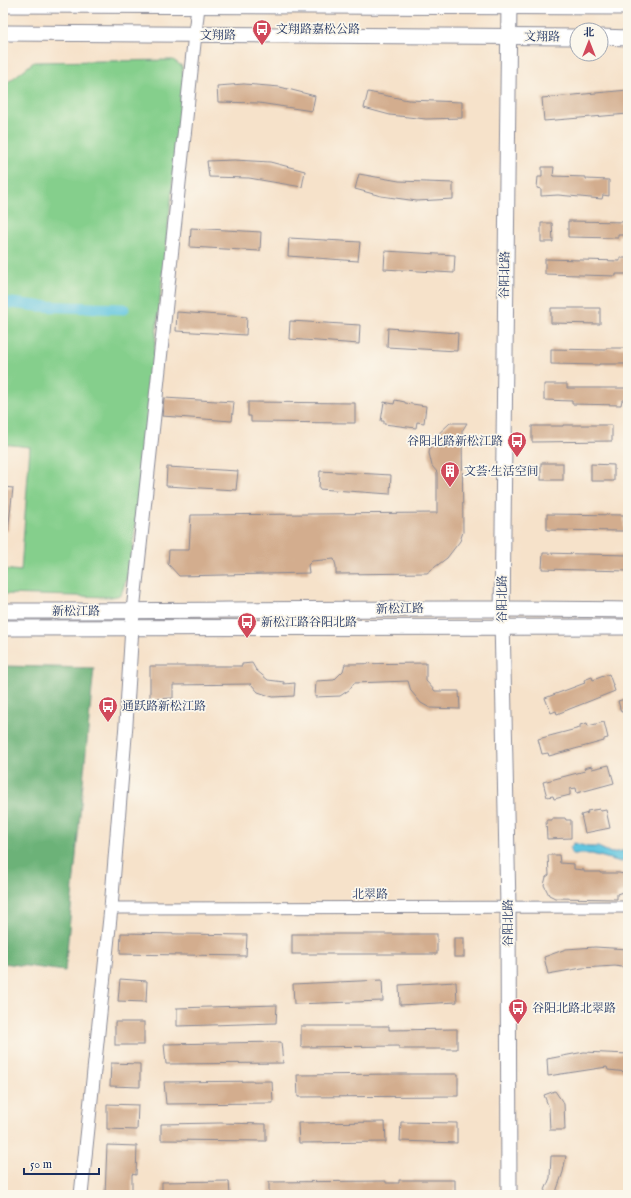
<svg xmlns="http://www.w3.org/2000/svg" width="631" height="1198" viewBox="0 0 631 1198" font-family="'IM FELL English','Noto Serif SC',serif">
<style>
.green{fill:#85cf8c;stroke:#507f75}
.forest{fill:#6cb278;stroke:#44706b}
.water{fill:#62c6df;stroke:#3e7a9e}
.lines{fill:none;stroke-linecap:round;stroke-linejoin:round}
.canal{stroke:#62c6df;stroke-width:11}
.building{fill:#d3ad8e}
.minor-casing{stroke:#888894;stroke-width:13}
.tertiary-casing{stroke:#888894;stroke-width:15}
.secondary-casing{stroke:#888894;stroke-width:17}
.minor{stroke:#fff;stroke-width:11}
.tertiary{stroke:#fff;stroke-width:13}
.secondary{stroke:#fff;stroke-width:15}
.labels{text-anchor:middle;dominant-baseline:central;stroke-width:3.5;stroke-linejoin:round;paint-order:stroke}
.poi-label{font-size:12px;fill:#1b2f5e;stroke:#fbf7ec;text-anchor:start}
.street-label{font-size:12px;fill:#1b2f5e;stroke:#fbf7ec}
</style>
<rect width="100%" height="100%" fill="#fbf7ec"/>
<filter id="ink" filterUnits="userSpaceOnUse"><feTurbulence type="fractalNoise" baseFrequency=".025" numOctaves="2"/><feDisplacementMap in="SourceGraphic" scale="8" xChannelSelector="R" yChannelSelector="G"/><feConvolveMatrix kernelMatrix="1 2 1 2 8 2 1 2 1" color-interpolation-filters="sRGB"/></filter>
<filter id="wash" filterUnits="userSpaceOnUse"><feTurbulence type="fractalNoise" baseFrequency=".012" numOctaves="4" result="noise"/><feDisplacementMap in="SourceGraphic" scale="16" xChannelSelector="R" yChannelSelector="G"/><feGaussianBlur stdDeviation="0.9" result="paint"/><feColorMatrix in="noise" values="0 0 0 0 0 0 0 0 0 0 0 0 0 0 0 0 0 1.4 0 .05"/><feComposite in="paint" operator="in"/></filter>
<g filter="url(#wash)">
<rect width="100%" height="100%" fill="#f6e2ca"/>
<path class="green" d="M173,60L182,66L184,81L131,564L121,595L111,597L3,594V569L21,571L30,447L3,444V86L34,62Z"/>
<path class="forest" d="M3,666L94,668L65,971L3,963Z"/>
<path class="water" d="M574,843L588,847H598L611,853L628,850V859L621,862L592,854H573L571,853L570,848Z"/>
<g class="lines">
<path class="canal" d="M3,302L38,306L124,309"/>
</g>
<g id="blocks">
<g class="building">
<path d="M244,84L280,87L315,96L312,111L259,103L218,102L217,86Z"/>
<path d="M628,90V114L544,121L542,98Z"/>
<path d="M368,92L408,100L462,102V118L426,119L390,115L364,108Z"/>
<path d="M234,160L270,162L305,171L302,187L249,178L209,177L207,161Z"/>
<path d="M542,167H554L553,176L586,177V179L609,180V196L603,195L602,199L558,195L541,196V189L537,188L538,177H542Z"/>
<path d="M359,174L399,181L453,183V199L417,201L381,196L355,189Z"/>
<path d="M568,221L628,222V235H618V238L568,237Z"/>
<path d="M541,223H552L553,242H541Z"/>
<path d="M191,228L261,232L260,251L190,247Z"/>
<path d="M289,238L360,242L358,261L288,256Z"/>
<path d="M385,251L455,255L454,273L384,269Z"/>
<path d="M620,258H628V274H616V276L545,274V259L620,261Z"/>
<path d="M551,308H600V324L551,323Z"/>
<path d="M177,312L247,317L246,335L176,331Z"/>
<path d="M290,321L360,325L359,344L289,339Z"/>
<path d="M388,328L458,333L457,351L387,347Z"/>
<path d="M606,348H627V364H599V365L551,364V349L606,350Z"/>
<path d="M544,384H567V388H628V400H622L621,405L572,404V401L544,400Z"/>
<path d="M164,398L234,402L232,421L162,416Z"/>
<path d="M395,400L405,402V403L426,406L424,423L417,422L416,428L384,424V421H381L384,402L394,404Z"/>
<path d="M248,402L355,403V423L251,422V416H248Z"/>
<path d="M450,423H467L462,431L463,532L460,541L447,558L427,573L336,574V566L334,559L312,561L308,565L309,573L179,576L168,564L169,550H189L191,515L437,513V472L432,466L429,453L431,443L435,437Z"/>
<path d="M563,425H612V441L532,442V426H563Z"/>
<rect x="541" y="463" width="22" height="17"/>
<path d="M591,464L614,465V481H591Z"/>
<path d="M167,467L238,471L236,490L166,486Z"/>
<path d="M320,471L391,475L390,494L319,489Z"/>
<path d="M3,487L13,488L8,531H3Z"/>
<path d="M547,514L624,515V531L547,530Z"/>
<path d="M543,553L628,555V571L542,569Z"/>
<path d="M252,663L256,670L268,680L284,682V684L295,683L294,696L273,697L258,692L251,684L173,685V698L150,699V666H242V664Z"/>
<path d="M426,663V681L435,691H459L460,709L430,708L421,703L411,691L408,681L354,683L349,690L340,696L315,697L316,681L334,680L343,671L345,664Z"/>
<path d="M609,674L615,691L557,714L556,711L551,713L545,698L585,683L584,680L592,677L593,680Z"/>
<path d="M628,698V711L621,712L618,701Z"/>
<path d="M604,722L608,738L604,739V741L549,756L548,753L542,754L538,739L580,728V725L587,723L588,726Z"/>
<path d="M609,765L614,783L577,793L576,788L570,789V795L554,799L553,796L547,797L543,782L585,771L584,768L592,766V769Z"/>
<path d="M600,809L601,811L606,810L610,828L585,833L581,815L588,813L587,811Z"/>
<path d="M552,818H565L566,820H571V838L547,839L546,820H552Z"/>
<path d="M548,855H559L560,863L574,864V869L584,870V872H600V873H619L624,874L628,877V890L617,894V899L555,898L549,895L544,885L546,877L549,875Z"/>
<path d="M121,933L247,935L246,956L120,954Z"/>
<rect x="292" y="934" width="145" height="20"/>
<rect x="454" y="938" width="10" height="19"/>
<path d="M595,947L628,949V968L615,966L582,968L548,974L544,957L566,949Z"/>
<path d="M120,979L147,981L146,1002L118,1001Z"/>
<path d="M382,980L383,1001L294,1004L293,984Z"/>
<path d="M456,982L457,1002L400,1005L399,985Z"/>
<path d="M277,1005L276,1023L177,1026V1008Z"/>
<rect x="115" y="1022" width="29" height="23"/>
<path d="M301,1026H389V1030L457,1029V1049H399V1046L301,1047Z"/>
<path d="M281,1042L283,1063L166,1064L164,1044Z"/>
<path d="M584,1052L628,1054V1072L608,1070L607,1067L548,1076L547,1059Z"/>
<path d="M111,1063L140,1064V1087L110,1086Z"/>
<path d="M399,1074H458V1096L298,1097L297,1075Z"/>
<path d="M272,1081L273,1103L166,1104L164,1082Z"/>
<path d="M555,1091L564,1104L565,1130H550L549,1108L544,1095Z"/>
<path d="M107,1104L138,1105L137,1130L107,1129Z"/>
<path d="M385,1122L386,1142L299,1143L298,1123Z"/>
<path d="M401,1122L457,1123V1143L400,1141Z"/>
<path d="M220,1123L266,1124V1141L161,1140V1124Z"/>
<path d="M107,1145L137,1146L136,1175L132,1174V1195H105Z"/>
<path d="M551,1156H566L563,1172L555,1195H543L550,1178Z"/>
<path d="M399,1180H455V1195H269V1182L386,1181V1183H399Z"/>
<path d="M229,1181L230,1195H162V1182Z"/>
</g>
</g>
</g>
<g filter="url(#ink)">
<use href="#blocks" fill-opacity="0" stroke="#888894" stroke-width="1"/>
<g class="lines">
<defs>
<path id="minor" d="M111,908L628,907"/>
<path id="tertiary" d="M81,1195L111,908L126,724L133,611L198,6"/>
<g id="secondary">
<path d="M509,3L502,619L508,907L509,1195"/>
<path d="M3,5L628,7"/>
<path d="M3,33L577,37"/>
<path d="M601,37L628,38"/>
<path d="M3,611C211,611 420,607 628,610"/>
<path d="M3,628L628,627"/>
</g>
</defs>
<use href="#minor" class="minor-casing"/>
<use href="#tertiary" class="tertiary-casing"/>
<use href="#secondary" class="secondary-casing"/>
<use href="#minor" class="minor"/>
<use href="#tertiary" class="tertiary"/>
<use href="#secondary" class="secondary"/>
</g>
</g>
<defs>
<symbol id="bus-pin" viewBox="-11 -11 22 30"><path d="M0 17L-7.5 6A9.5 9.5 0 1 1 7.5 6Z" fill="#d1495b" stroke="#fbf7ec"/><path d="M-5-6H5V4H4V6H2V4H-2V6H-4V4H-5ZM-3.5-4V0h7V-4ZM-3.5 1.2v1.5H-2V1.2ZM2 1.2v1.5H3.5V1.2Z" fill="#fff"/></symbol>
<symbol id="building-pin" viewBox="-11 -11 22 30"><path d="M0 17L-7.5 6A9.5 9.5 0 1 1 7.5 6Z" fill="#d1495b" stroke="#fbf7ec"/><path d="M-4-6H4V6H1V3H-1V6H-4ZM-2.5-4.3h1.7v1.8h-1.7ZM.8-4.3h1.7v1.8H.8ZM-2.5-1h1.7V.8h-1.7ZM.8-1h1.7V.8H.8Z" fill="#fff"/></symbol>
</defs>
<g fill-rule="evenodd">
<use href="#bus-pin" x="251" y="18" width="22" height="30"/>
<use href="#bus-pin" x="506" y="430" width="22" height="30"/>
<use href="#building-pin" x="439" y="460" width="22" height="30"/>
<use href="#bus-pin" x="236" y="611" width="22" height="30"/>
<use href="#bus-pin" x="97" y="695" width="22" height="30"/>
<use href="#bus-pin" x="507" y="997" width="22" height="30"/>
</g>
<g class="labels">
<g class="poi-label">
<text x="276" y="29">文翔路嘉松公路</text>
<text x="503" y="441" text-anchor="end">谷阳北路新松江路</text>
<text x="464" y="471">文荟·生活空间</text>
<text x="261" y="622">新松江路谷阳北路</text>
<text x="122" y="706">通跃路新松江路</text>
<text x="532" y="1008">谷阳北路北翠路</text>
</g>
<g class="street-label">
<text x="218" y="35">文翔路</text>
<text transform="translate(542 37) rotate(1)">文翔路</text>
<text transform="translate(505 275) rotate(-89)">谷阳北路</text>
<text transform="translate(502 599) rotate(-90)">谷阳北路</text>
<text transform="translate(400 609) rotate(-1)">新松江路</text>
<text x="76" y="611">新松江路</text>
<text x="370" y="894">北翠路</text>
<text transform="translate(508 923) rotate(-90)">谷阳北路</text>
</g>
</g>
<rect width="631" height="1198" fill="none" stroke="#fbf7ec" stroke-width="16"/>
<g transform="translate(589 42)"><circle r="19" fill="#fbf7ec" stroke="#a1a7b3"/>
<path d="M0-3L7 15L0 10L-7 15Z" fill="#d1495b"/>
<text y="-6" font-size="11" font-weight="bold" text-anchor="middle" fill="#1b2f5e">北</text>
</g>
<path d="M24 1168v6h75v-6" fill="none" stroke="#1b2f5e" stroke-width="2"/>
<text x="30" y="1168" font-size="12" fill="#1b2f5e" stroke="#fbf7ec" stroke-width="3" paint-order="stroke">50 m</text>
</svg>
